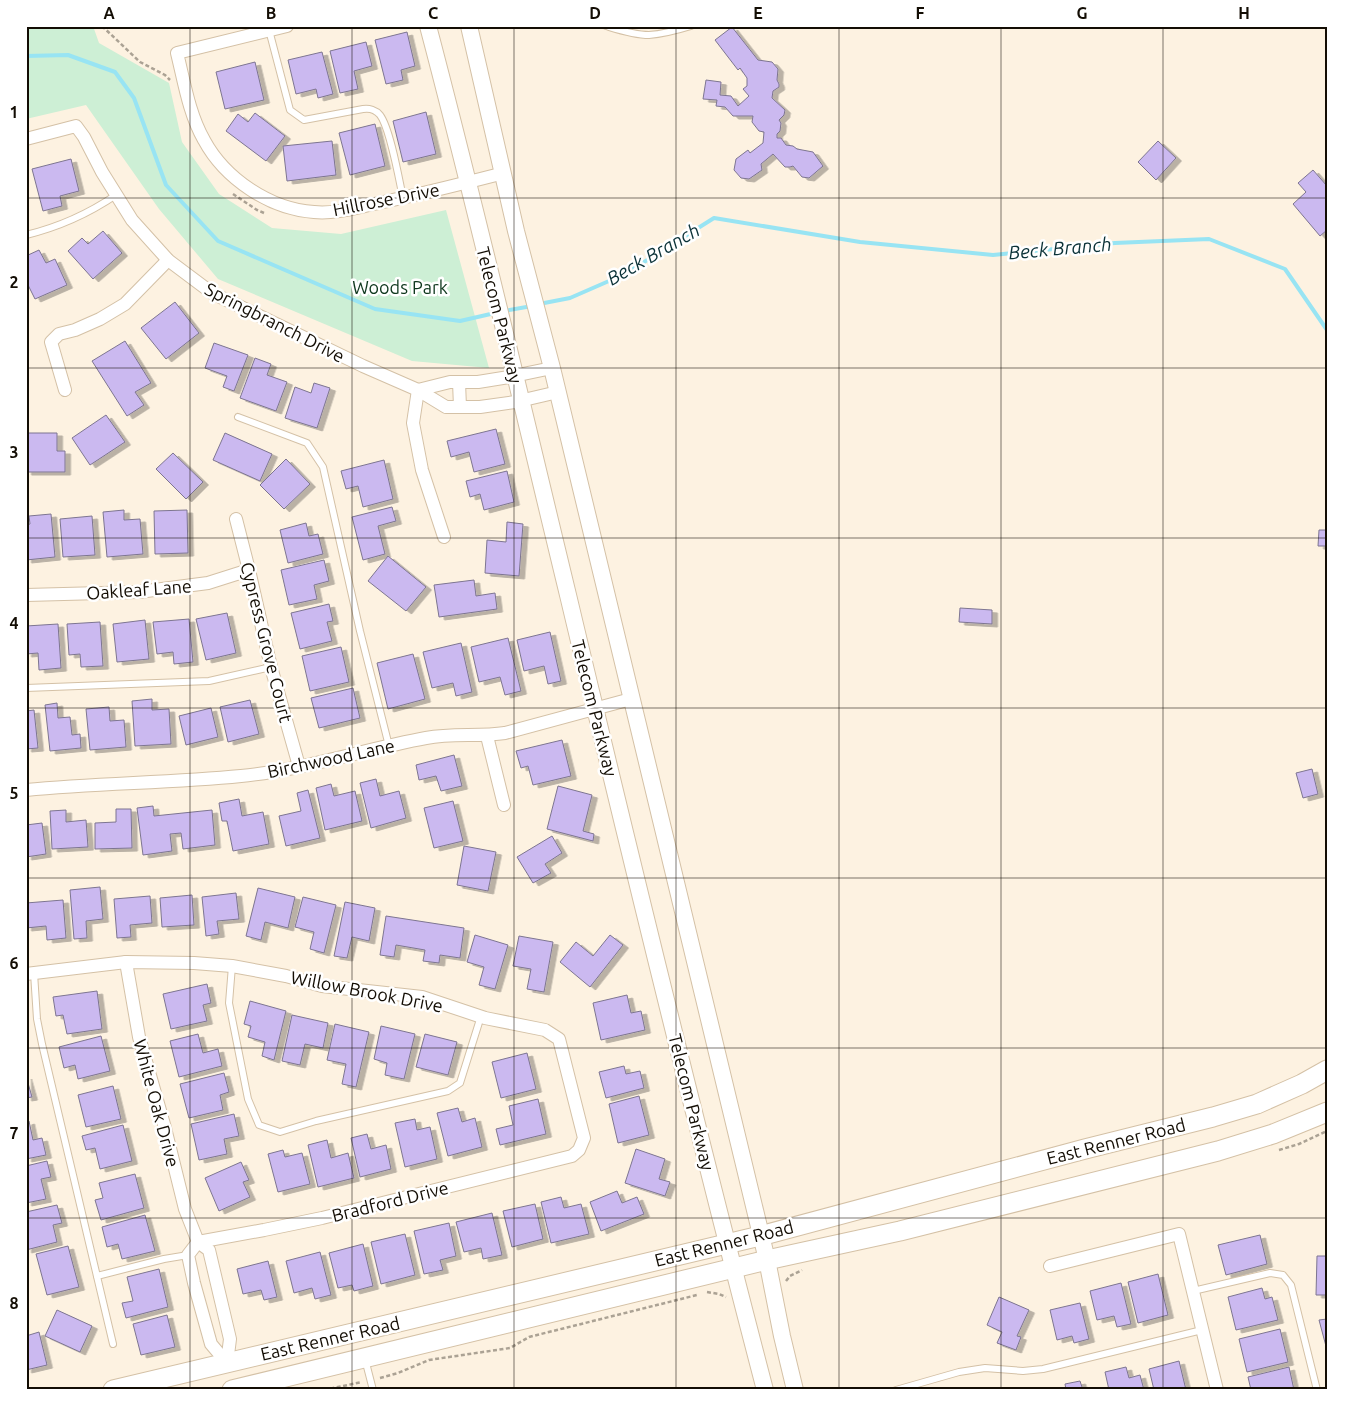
<svg xmlns="http://www.w3.org/2000/svg" width="1353" height="1416" viewBox="0 0 1353 1416" font-family="Ubuntu,sans-serif">
<style>
.green{fill:#cdefd5}
.lines{fill:none;stroke-linecap:round;stroke-linejoin:round}
.stream{stroke:#98e4f3;stroke-width:4}
.building{fill:#cbb9f0;stroke:#7d7590;filter:url(#shadow)}
.service-casing{stroke:#d4c1a6;stroke-width:8}
.minor-casing{stroke:#d4c1a6;stroke-width:14}
.tertiary-casing{stroke:#d4c1a6;stroke-width:18}
.secondary-casing{stroke:#d4c1a6;stroke-width:21}
.path{stroke:#aba294;stroke-width:2.5;stroke-dasharray:4 2.5;stroke-linecap:butt}
.service{stroke:#fff;stroke-width:6}
.minor{stroke:#fff;stroke-width:12}
.tertiary{stroke:#fff;stroke-width:16}
.secondary{stroke:#fff;stroke-width:19}
.grid{fill:none;stroke:#130d04;stroke-width:1;stroke-opacity:0.55}
.labels{text-anchor:middle;dominant-baseline:central;stroke-width:5;stroke-linejoin:round;paint-order:stroke}
.street-label{font-size:18px;fill:#130d04;stroke:#fff}
.park-label{font-size:18px;fill:#0f381e;stroke:#fff}
.water-label{font-size:19px;font-style:italic;fill:#0a3137;stroke:#fff}
.neatline{fill:none;stroke:#130d04;stroke-width:2}
.grid-label{font-size:16px;text-anchor:middle;font-weight:bold;fill:#130d04}
</style>
<defs>
<filter id="shadow"><feDropShadow dx="5.5" dy="3" stdDeviation="0" flood-color="#0004"/></filter>
</defs>
<rect width="100%" height="100%" fill="#fdf2e1"/>
<path class="green" d="M26,26H93L99,43L169,83L182,142L219,194L272,228L341,234L446,210L489,368L412,361L218,279L159,209L86,105L26,119Z"/>
<g class="lines">
<g class="stream">
<path d="M26,56L68,55L115,72L134,98L166,185L218,241L375,309L460,321L495,313"/>
<path d="M539,304L570,298L625,274L714,218L860,242L993,255L1115,243L1209,239L1285,269L1327,330"/>
<path d="M504,311L532,306"/>
</g>
</g>
<g class="building">
<path d="M732,27L758,60L772,62L778,69L777,80L779,84V87L773,91L772,98L785,110L784,115L779,120L781,123L780,131L777,134V138H781L786,145L793,146L797,149L813,152L823,166L809,178L802,177L793,166L790,167H785L773,154L761,164L762,170L749,179L741,178L734,170L736,159L748,150L750,153L763,143L764,132L759,131L752,122L753,116H733L725,107L716,106L717,100L703,99L706,80L721,82L720,95L731,96L738,106L749,96L743,89L747,86V78L740,68L738,70L715,40Z"/>
<path d="M407,32L415,66L401,70L403,80L386,84L375,40Z"/>
<path d="M366,42L372,66L354,71L358,89L340,93L330,51Z"/>
<path d="M322,52L333,94L318,98L316,89L296,94L288,60Z"/>
<path d="M255,62L264,100L225,109L216,72Z"/>
<path d="M426,112L436,154L403,162L393,121Z"/>
<path d="M255,113L285,136L266,161L226,131L238,114L248,122Z"/>
<path d="M375,124L385,166L350,175L339,133Z"/>
<path d="M332,141L336,175L287,181L283,146Z"/>
<path d="M1158,141L1176,158L1156,180L1138,162Z"/>
<path d="M71,159L79,191L60,196L62,206L43,211L32,169Z"/>
<path d="M1313,170L1327,186V230L1320,236L1293,204L1306,192L1298,183Z"/>
<path d="M103,231L122,253L93,279L68,251L82,238L88,244Z"/>
<path d="M39,250L46,263L55,259L67,285L35,299L26,281V256Z"/>
<path d="M175,302L199,333L166,359L141,328Z"/>
<path d="M125,341L151,383L135,392L144,405L127,416L92,361Z"/>
<path d="M214,343L248,355L234,391L223,387L227,376L205,368Z"/>
<path d="M255,358L271,364L267,375L287,382L276,411L240,398Z"/>
<path d="M314,383L330,388L317,428L285,418L295,387L311,393Z"/>
<path d="M106,415L125,442L90,465L72,438Z"/>
<path d="M496,429L505,464L474,472L469,452L451,457L447,441Z"/>
<path d="M26,433H57V451H65V472H26Z"/>
<path d="M225,433L272,454L260,481L213,460Z"/>
<path d="M173,453L203,482L186,499L156,469Z"/>
<path d="M286,459L310,484L284,509L260,485Z"/>
<path d="M384,460L393,499L363,507L358,486L346,489L341,471Z"/>
<path d="M507,471L514,502L484,510L480,494L470,497L466,481Z"/>
<path d="M392,507L396,521L378,526L385,554L363,560L352,517Z"/>
<path d="M124,510V520L140,519L143,554L107,557L103,512Z"/>
<path d="M187,510L188,553L155,554L154,511Z"/>
<path d="M51,514L55,557L26,560V525L30,524L29,516Z"/>
<path d="M92,516L95,555L63,557L60,519Z"/>
<path d="M507,522L523,524L519,576L485,573L487,540L506,542Z"/>
<path d="M306,523L309,536L318,534L323,554L288,563L280,530Z"/>
<path d="M1319,530H1327V546H1318Z"/>
<path d="M388,556L426,587L406,611L368,581Z"/>
<path d="M324,560L329,581L314,585L317,599L289,605L281,570Z"/>
<path d="M474,580L476,596L495,593L497,609L439,617L434,585Z"/>
<path d="M329,604L333,621L327,622L332,641L300,649L291,613Z"/>
<path d="M960,608L992,610V624L959,622Z"/>
<path d="M227,613L236,653L206,660L196,619Z"/>
<path d="M189,619L193,662L174,664L173,652L157,654L153,622Z"/>
<path d="M145,620L149,659L117,662L113,624Z"/>
<path d="M100,622L103,666L81,667L80,654L69,655L67,624Z"/>
<path d="M58,624L61,668L39,670L38,653L26,654V626Z"/>
<path d="M550,632L561,681L548,684L544,666L524,671L517,640Z"/>
<path d="M508,638L521,691L505,695L500,677L479,682L471,647Z"/>
<path d="M461,643L472,692L456,696L453,683L432,688L423,652Z"/>
<path d="M341,647L349,682L310,691L302,656Z"/>
<path d="M413,654L425,699L388,709L377,663Z"/>
<path d="M353,688L360,718L319,728L311,698Z"/>
<path d="M152,699V710L169,709L171,744L135,746L132,701Z"/>
<path d="M250,700L259,734L228,742L220,707Z"/>
<path d="M57,703L58,718L70,717L72,735L80,734L81,748L50,751L45,705Z"/>
<path d="M109,707L110,721L124,720L126,747L90,750L86,709Z"/>
<path d="M211,708L218,737L186,745L179,716Z"/>
<path d="M34,710L38,748L26,749V711Z"/>
<path d="M562,740L571,776L533,785L528,766L521,768L516,751Z"/>
<path d="M454,755L462,786L441,791L436,776L419,780L416,765Z"/>
<path d="M1312,769L1318,794L1303,798L1296,773Z"/>
<path d="M376,779L380,796L399,791L406,818L371,828L360,783Z"/>
<path d="M331,784L334,796L355,791L362,821L325,830L316,788Z"/>
<path d="M558,786L592,795L583,831L594,834L593,841L547,829Z"/>
<path d="M308,790L320,838L286,846L279,816L301,811L297,793Z"/>
<path d="M239,799L242,816L263,812L269,844L233,851L227,821H222L219,803Z"/>
<path d="M453,801L463,841L434,848L424,808Z"/>
<path d="M153,806L154,816L212,810L215,845L183,849L181,833L170,834L172,851L143,855L137,808Z"/>
<path d="M116,809H131L132,848L95,849V823L116,822Z"/>
<path d="M66,810V822L86,820L88,847L52,849L50,811Z"/>
<path d="M42,823L46,854L26,857V825Z"/>
<path d="M552,836L562,853L545,864L551,873L533,883L517,857Z"/>
<path d="M464,846L496,852L488,891L457,885Z"/>
<path d="M100,887L103,919L86,921L87,938L74,939L70,890Z"/>
<path d="M258,888L295,897L288,928L265,922L261,940L246,936Z"/>
<path d="M236,893L239,919L217,921L219,934L206,936L202,897Z"/>
<path d="M192,895L194,925L162,927L160,898Z"/>
<path d="M150,896L152,923L130,925L131,937L117,938L114,899Z"/>
<path d="M303,897L336,905L324,953L310,949L314,932L295,927Z"/>
<path d="M63,900L66,938L47,940L46,926L26,928V903Z"/>
<path d="M345,902L375,908L369,941L352,937L347,958L334,956Z"/>
<path d="M386,916L464,928L460,958L440,955L439,963L423,961L425,950L396,945L394,957L380,955Z"/>
<path d="M475,935L508,945L495,989L479,985L484,967L467,962Z"/>
<path d="M610,935L623,945L590,987L560,962L576,942L593,956Z"/>
<path d="M519,936L553,942L544,992L527,989L531,969L513,966Z"/>
<path d="M207,984L211,1003L203,1005L207,1021L171,1029L163,994Z"/>
<path d="M97,991L102,1029L67,1034L63,1015L56,1016L53,997Z"/>
<path d="M627,995L631,1013L641,1011L645,1030L601,1040L593,1003Z"/>
<path d="M250,1001L286,1011L274,1060L262,1056L265,1042L248,1037L251,1026L244,1024Z"/>
<path d="M292,1015L328,1023L323,1048L305,1044L300,1065L282,1061Z"/>
<path d="M335,1024L369,1032L356,1087L342,1084L346,1064L327,1060Z"/>
<path d="M381,1026L415,1034L404,1079L385,1075L387,1063L374,1059Z"/>
<path d="M198,1034L203,1053L218,1049L222,1066L179,1077L170,1041Z"/>
<path d="M425,1034L457,1042L448,1075L416,1067Z"/>
<path d="M101,1036L110,1071L78,1079L75,1065L64,1068L59,1047Z"/>
<path d="M527,1053L536,1089L501,1098L492,1062Z"/>
<path d="M624,1066L626,1074L640,1071L644,1088L606,1098L599,1072Z"/>
<path d="M224,1073L229,1092L220,1095L223,1110L189,1118L180,1084Z"/>
<path d="M26,1076L32,1097L26,1098Z"/>
<path d="M113,1086L121,1119L86,1127L78,1095Z"/>
<path d="M639,1096L649,1135L618,1143L609,1104Z"/>
<path d="M538,1099L546,1134L500,1145L496,1129L513,1125L509,1106Z"/>
<path d="M458,1108L462,1122L475,1118L482,1147L448,1156L437,1113Z"/>
<path d="M234,1114L239,1136L224,1139L227,1154L199,1160L191,1124Z"/>
<path d="M415,1119L417,1130L430,1127L437,1159L405,1167L395,1123Z"/>
<path d="M29,1121L33,1140L42,1138L46,1155L26,1159V1122Z"/>
<path d="M123,1125L132,1161L100,1169L95,1148L86,1150L82,1136Z"/>
<path d="M367,1134L371,1149L386,1145L391,1169L360,1177L351,1138Z"/>
<path d="M327,1140L331,1158L348,1153L354,1178L318,1187L308,1145Z"/>
<path d="M636,1149L665,1159L659,1179L670,1182L665,1196L625,1183Z"/>
<path d="M283,1150L285,1157L302,1153L310,1184L278,1192L268,1154Z"/>
<path d="M47,1161L51,1177L41,1179L46,1199L26,1203V1166Z"/>
<path d="M241,1162L249,1180L243,1182L250,1197L219,1211L205,1178Z"/>
<path d="M135,1174L144,1208L101,1220L95,1200L103,1198L99,1183Z"/>
<path d="M617,1191L622,1203L637,1197L644,1214L601,1231L590,1202Z"/>
<path d="M561,1197L564,1208L581,1204L589,1234L551,1243L541,1202Z"/>
<path d="M535,1204L543,1239L512,1247L503,1211Z"/>
<path d="M57,1205L62,1223L53,1225L57,1242L26,1250V1212Z"/>
<path d="M492,1213L502,1255L483,1259L481,1248L464,1252L456,1222Z"/>
<path d="M145,1215L155,1251L122,1259L118,1244L107,1247L102,1227Z"/>
<path d="M449,1223L456,1256L440,1260L443,1270L424,1274L414,1231Z"/>
<path d="M405,1234L415,1275L381,1284L371,1242Z"/>
<path d="M1260,1235L1267,1264L1226,1275L1218,1245Z"/>
<path d="M363,1244L373,1286L354,1291L352,1285L338,1288L329,1253Z"/>
<path d="M68,1246L79,1287L47,1295L36,1254Z"/>
<path d="M320,1252L331,1295L315,1299L312,1288L294,1293L286,1261Z"/>
<path d="M1317,1256H1327V1295H1316Z"/>
<path d="M268,1261L277,1297L264,1300L261,1290L243,1294L237,1269Z"/>
<path d="M159,1269L168,1307L126,1318L122,1303L133,1301L127,1277Z"/>
<path d="M1158,1274L1168,1315L1138,1323L1128,1282Z"/>
<path d="M1121,1283L1131,1324L1117,1327L1114,1316L1097,1320L1090,1291Z"/>
<path d="M1262,1288L1265,1299L1272,1297L1278,1320L1236,1330L1228,1297Z"/>
<path d="M999,1297L1029,1310L1017,1336L1021,1337L1016,1350L997,1343L1002,1332L987,1325Z"/>
<path d="M1080,1303L1089,1339L1074,1343L1072,1336L1057,1340L1050,1310Z"/>
<path d="M57,1310L92,1326L80,1352L45,1336Z"/>
<path d="M167,1315L175,1347L141,1355L133,1324Z"/>
<path d="M1327,1319V1350L1319,1320Z"/>
<path d="M1280,1329L1288,1362L1247,1372L1239,1339Z"/>
<path d="M39,1332L47,1365L26,1370V1336Z"/>
<path d="M1179,1361L1186,1390H1154L1149,1369Z"/>
<path d="M1126,1367L1129,1378L1140,1375L1144,1390H1109L1105,1372Z"/>
<path d="M1289,1367L1294,1390H1251L1248,1377Z"/>
<path d="M1080,1381L1083,1390H1066L1065,1384Z"/>
</g>
<g class="lines">
<defs>
<g id="service">
<path d="M606,26C619,30 634,35 649,35C663,34 678,30 691,26"/>
<path d="M269,30L290,110L304,120L363,109C369,108 376,110 380,115C390,128 399,179 403,198"/>
<path d="M26,235C59,227 88,214 116,195"/>
<path d="M238,417L307,443L323,467L360,631L389,746"/>
<path d="M26,688L209,681L271,667"/>
<path d="M232,966L229,1003L248,1099L259,1125L280,1132L316,1121L448,1091L460,1083L481,1016"/>
<path d="M34,973L37,1019L42,1044L113,1344"/>
<path d="M97,1276L164,1259L188,1255"/>
<path d="M1193,1291L1270,1273L1283,1275L1291,1285L1317,1390"/>
<path d="M365,1359L373,1390"/>
<path d="M896,1390L959,1372L985,1368L1023,1371L1043,1369L1202,1330"/>
</g>
<g id="minor">
<path d="M287,26L177,53C184,81 189,114 204,140C225,179 270,209 314,212C334,214 355,208 374,204C418,195 461,184 504,173"/>
<path d="M26,139L76,126L84,137L102,172L132,220L168,260L212,293L363,366L418,390L446,407H480L515,402L558,392"/>
<path d="M459,382L460,407"/>
<path d="M65,390L51,342L59,334L75,330L100,319L125,304L168,260"/>
<path d="M418,390L413,423L422,470L444,537"/>
<path d="M418,390L450,382H478L509,377L552,368"/>
<path d="M236,519L249,570L271,667L299,766"/>
<path d="M26,595L139,592L208,583L249,570"/>
<path d="M487,736L504,805"/>
<path d="M26,790C98,783 170,783 241,776C304,770 365,749 426,738C453,733 479,737 505,733L631,699"/>
<path d="M126,962L139,1037L165,1128L185,1209L198,1242L209,1250L230,1339L227,1363"/>
<path d="M26,974L126,962L194,963L232,966L286,976L322,986L422,997L485,1018L545,1030L559,1039L584,1138L579,1150L572,1156L322,1218L264,1230L198,1242"/>
<path d="M198,1242L188,1255L194,1283L211,1344L227,1363"/>
<path d="M1050,1266L1179,1234L1217,1390"/>
</g>
<g id="tertiary">
<path d="M428,26C478,215 522,405 568,595C631,860 696,1126 765,1390"/>
<path d="M469,26L516,231L552,368L767,1260L782,1336L795,1390"/>
</g>
<g id="secondary">
<path d="M113,1390L760,1236L1085,1149L1213,1117L1257,1104L1302,1084L1327,1070"/>
<path d="M232,1390L767,1260L900,1231L1218,1151L1273,1134L1327,1112"/>
</g>
</defs>
<use href="#service" class="service-casing"/>
<use href="#minor" class="minor-casing"/>
<use href="#tertiary" class="tertiary-casing"/>
<use href="#secondary" class="secondary-casing"/>
<g class="path">
<path d="M102,26L140,62L165,75L170,80"/>
<path d="M233,194L257,210L264,213"/>
<path d="M1279,1150L1299,1144L1327,1131"/>
<path d="M786,1281L790,1276L802,1270"/>
<path d="M707,1292L719,1294L726,1297"/>
<path d="M380,1378L398,1373L429,1360L510,1348L529,1337L697,1295"/>
<path d="M324,1390L362,1382"/>
</g>
<use href="#service" class="service"/>
<use href="#minor" class="minor"/>
<use href="#tertiary" class="tertiary"/>
<use href="#secondary" class="secondary"/>
</g>
<path class="grid" d="M190,26V1390M352,26V1390M514,26V1390M676,26V1390M839,26V1390M1001,26V1390M1163,26V1390M26,198H1327M26,368H1327M26,538H1327M26,708H1327M26,878H1327M26,1048H1327M26,1218H1327"/>
<g class="labels">
<g class="street-label">
<text transform="translate(386 199) rotate(-11)">Hillrose Drive</text>
<text transform="translate(500 315) rotate(76)">Telecom Parkway</text>
<text transform="translate(275 322) rotate(27)">Springbranch Drive</text>
<text transform="translate(139 589) rotate(-4)">Oakleaf Lane</text>
<text transform="translate(267 642) rotate(76)">Cypress Grove Court</text>
<text transform="translate(595 708) rotate(76)">Telecom Parkway</text>
<text transform="translate(331 758) rotate(-12)">Birchwood Lane</text>
<text transform="translate(367 991) rotate(11)">Willow Brook Drive</text>
<text transform="translate(692 1102) rotate(76)">Telecom Parkway</text>
<text transform="translate(157 1103) rotate(75)">White Oak Drive</text>
<text transform="translate(1116 1141) rotate(-14)">East Renner Road</text>
<text transform="translate(390 1201) rotate(-14)">Bradford Drive</text>
<text transform="translate(724 1243) rotate(-14)">East Renner Road</text>
<text transform="translate(330 1338) rotate(-13)">East Renner Road</text>
</g>
<g class="park-label">
<text x="400" y="287">Woods Park</text>
</g>
<g class="water-label">
<text transform="translate(1060 248) rotate(-5)">Beck Branch</text>
<text transform="translate(653 254) rotate(-30)">Beck Branch</text>
</g>
</g>
<rect width="1353" height="1416" fill="none" stroke="#ffffff" stroke-width="55"/>
<rect x="28" y="28" width="1298" height="1360" class="neatline"/>
<g class="grid-label">
<text x="109" y="19">A</text>
<text x="271" y="19">B</text>
<text x="433" y="19">C</text>
<text x="595" y="19">D</text>
<text x="758" y="19">E</text>
<text x="920" y="19">F</text>
<text x="1082" y="19">G</text>
<text x="1244" y="19">H</text>
<text x="14" y="118">1</text>
<text x="14" y="288">2</text>
<text x="14" y="458">3</text>
<text x="14" y="629">4</text>
<text x="14" y="799">5</text>
<text x="14" y="969">6</text>
<text x="14" y="1139">7</text>
<text x="14" y="1309">8</text>
</g>
</svg>
